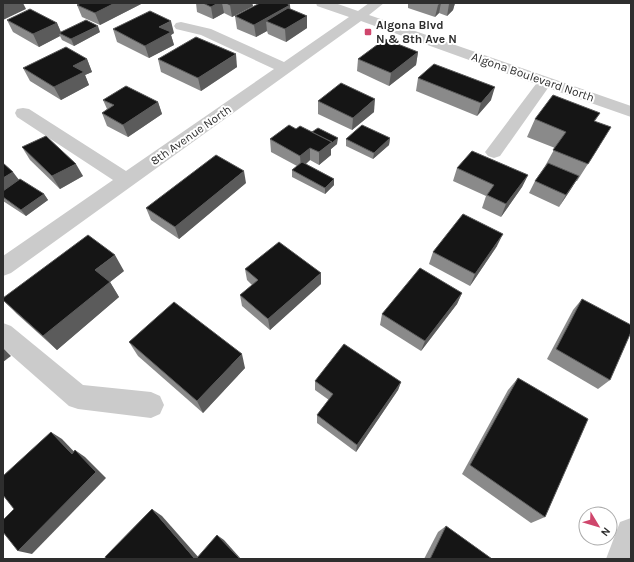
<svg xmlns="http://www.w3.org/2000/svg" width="634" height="562" viewBox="0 0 634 562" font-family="Karla,sans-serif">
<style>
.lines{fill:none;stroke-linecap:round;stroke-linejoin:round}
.minor{fill:#cbcbcb;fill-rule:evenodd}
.wall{fill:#8a8a8a}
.shaded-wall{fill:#5b5b5b}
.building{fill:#151515;stroke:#5b5b5b}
.poi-dot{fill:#cf466c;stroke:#fff;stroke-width:1.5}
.labels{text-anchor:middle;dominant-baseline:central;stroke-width:4;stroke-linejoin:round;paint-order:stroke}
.far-poi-label{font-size:12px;font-weight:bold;fill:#2e2e2e;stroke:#fff;text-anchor:start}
.far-street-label{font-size:12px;fill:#2e2e2e;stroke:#fff}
</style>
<rect width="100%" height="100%" fill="#fff"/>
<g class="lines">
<g class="minor">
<path d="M316,3H335L358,11L369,3H384L369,15L631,106V117L548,88L500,156L494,158L488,156L485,152L536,84L361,21L11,273L3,276V256L113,180L17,117L15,113L17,109L23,108L29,109L126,171L274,69L201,35L176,29L174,26L176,23L181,22L211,29L284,62L349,17L317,6Z"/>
<path d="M3,323L11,326L83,385L151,392L160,396L164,405L160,414L151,418L78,409L69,406L3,348Z"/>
<path d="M631,518V559H606L620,522Z"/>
</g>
</g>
<g class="wall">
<path d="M81,3H143L100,25L82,17L77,5Z"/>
<path d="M196,3H252L253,6L232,17L224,13L213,19L197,12Z"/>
<path d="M408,3H455L453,10L447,16L439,13L435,17L408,8Z"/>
<path d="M290,5V9L307,16V28L286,42L268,34L267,31L256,37L237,29L235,16Z"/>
<path d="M7,20L57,23L61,32H100L74,46L62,40L60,36L39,47L13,32Z"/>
<path d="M113,29L174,33L171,35L174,45L149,58L117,42Z"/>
<path d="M418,52L416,65L389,86L357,71L358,59Z"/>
<path d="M87,59L92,72L85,75L89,85L61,100L30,81L23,68Z"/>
<path d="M158,59L237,67L201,91L161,72Z"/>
<path d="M418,78L491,100L477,116L416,91Z"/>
<path d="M103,100L158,102L162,114L128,137L107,126L102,113L107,109Z"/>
<path d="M318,101L374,112L352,130L318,114Z"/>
<path d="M600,113L595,121L600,145L577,181H576L559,207L529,193L535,181L545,166L555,148L527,137L535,119Z"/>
<path d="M296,129L337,144L331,149V155L319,165L310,160L306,164L334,179V185L325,194L292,177V170L297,166L271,152L270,139Z"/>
<path d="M390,138L389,145L373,159L346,146V139Z"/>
<path d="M22,147L83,176L60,189L30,160Z"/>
<path d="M3,163L19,180L44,194L48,200L26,216L3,201Z"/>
<path d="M457,168L528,175L522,187L501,217L482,208L486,196L453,181Z"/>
<path d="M246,183L179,239L151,220L146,208Z"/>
<path d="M497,246L470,286L429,264L433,252Z"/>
<path d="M245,269L321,284L270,330L242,306L240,295L252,285L247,280Z"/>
<path d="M124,271L110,282L119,297L57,350L17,314L3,300Z"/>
<path d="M462,293L457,304L421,351L380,325L382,314Z"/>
<path d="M582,299L610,380L598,389L547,359L573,310Z"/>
<path d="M129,342L245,368L203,413L138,356Z"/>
<path d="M518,378L545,517L531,523L462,474L508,390Z"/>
<path d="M315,381L401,382L398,390L356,452L317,423V415L329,400L315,390Z"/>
<path d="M446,526L492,559H424L438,532Z"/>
</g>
<g class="shaded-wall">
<path d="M6,3H23L26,9L3,20V4Z"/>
<path d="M115,3H143L100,25L95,13Z"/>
<path d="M218,3H222L224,13L213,19L211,7Z"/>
<path d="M233,3H252L253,6L232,17L230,5Z"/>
<path d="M440,3H441L439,13L435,17L438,5Z"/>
<path d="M447,3H455L453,10L447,16L449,4Z"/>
<path d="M290,5L291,17L266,21L267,31L256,37L254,25Z"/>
<path d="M307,16V28L286,42L285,29Z"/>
<path d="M171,21L174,33L171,35L174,45L149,58L145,46L159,27Z"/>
<path d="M57,23L62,35L59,33L60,36L39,47L33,34Z"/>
<path d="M98,26L100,32L74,46L71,39Z"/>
<path d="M418,52L416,65L389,86L391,73Z"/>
<path d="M236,54L237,67L201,91L198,78Z"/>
<path d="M87,59L92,72L85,75L89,85L61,100L54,87L73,66Z"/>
<path d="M495,87L491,100L477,116L481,103Z"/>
<path d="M375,99L374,112L352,130L353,118Z"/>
<path d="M158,102L162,114L128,137L123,125Z"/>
<path d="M338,138L337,144L331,149V155L319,165V152Z"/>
<path d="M390,138L389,145L373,159L374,153Z"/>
<path d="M310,148V160L301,168L300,156Z"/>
<path d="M76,164L83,176L60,189L52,176Z"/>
<path d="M244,171L246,183L179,239L175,227Z"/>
<path d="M13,172L22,184L3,196V178Z"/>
<path d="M528,175L522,187L501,217L506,204Z"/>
<path d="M579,176L571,189L559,207L566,195Z"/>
<path d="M334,179V185L325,194V188Z"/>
<path d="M44,194L48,200L26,216L21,210Z"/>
<path d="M503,234L497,246L470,286L475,274Z"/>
<path d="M115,255L124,271L110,282L119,297L57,350L43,336L95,270Z"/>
<path d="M321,273V284L270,330L268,319Z"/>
<path d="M462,293L457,304L421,351L425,341Z"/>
<path d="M3,348L11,356L3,362Z"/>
<path d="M242,354L245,368L203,413L197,401Z"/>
<path d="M401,382L398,390L356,452L357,445Z"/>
<path d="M51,432L62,439L82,460L72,454Z"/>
<path d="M75,450L85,457L106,478L32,554L18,551Z"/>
<path d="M152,509L162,516L200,559H195Z"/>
<path d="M217,535L224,540L241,559H240Z"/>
</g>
<g class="building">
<path d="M81,3H115L95,13L77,5Z"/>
<path d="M203,3H218L211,7Z"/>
<path d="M226,3H233L230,5Z"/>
<path d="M260,3H286L290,5L254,25L235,16Z"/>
<path d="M288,8L307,16L285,29L266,21Z"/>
<path d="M30,9L57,23L33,34L7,20Z"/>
<path d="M150,11L171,21L159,27L171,32L145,46L113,29Z"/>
<path d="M86,20L98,26L71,39L59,33Z"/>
<path d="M196,37L236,54L198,78L158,59Z"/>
<path d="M385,39L418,52L391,73L358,59Z"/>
<path d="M66,47L87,59L73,66L84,72L54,87L23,68Z"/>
<path d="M434,64L495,87L481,103L418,78Z"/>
<path d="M341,83L375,99L353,118L318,101Z"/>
<path d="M126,86L158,102L123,125L102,113L114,105L103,100Z"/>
<path d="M553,95L600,113L594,121L611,127L588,164L553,150L566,132L535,119Z"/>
<path d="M289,125L296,129L300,126L332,142L319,152L310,148L300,156L270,139Z"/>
<path d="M362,125L390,138L374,153L346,139Z"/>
<path d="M318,128L338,138L332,143V142L312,132Z"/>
<path d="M46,136L76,164L52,176L22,147Z"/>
<path d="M472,151L528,175L506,204L487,195L494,185L457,168Z"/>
<path d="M216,155L244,171L175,227L146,208Z"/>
<path d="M302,162L334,179L325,188L292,170Z"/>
<path d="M3,163L13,172L3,178Z"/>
<path d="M548,163L579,176L566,195L535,181Z"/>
<path d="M20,179L44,194L21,210L3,197V191Z"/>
<path d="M463,214L503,234L475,274L433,252Z"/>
<path d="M88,235L115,255L95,270L110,282L43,336L3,300V298Z"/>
<path d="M279,242L321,273L268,319L240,295L258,280L245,269Z"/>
<path d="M420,268L462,293L425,341L382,314Z"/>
<path d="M582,299L631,325V332L610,380L556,349Z"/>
<path d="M174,302L242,354L197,401L129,342Z"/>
<path d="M344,344L401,382L357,445L317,415L333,394L315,381Z"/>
<path d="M518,378L588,419L545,517L470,465Z"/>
<path d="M51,432L72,454L75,450L96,472L18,551L3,532V520L14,509L3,495V476Z"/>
<path d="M152,509L195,559H106L105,557Z"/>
<path d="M446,526L492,559H430Z"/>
<path d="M217,535L240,559H196Z"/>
</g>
<rect class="poi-dot" x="364" y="28" width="8" height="8" rx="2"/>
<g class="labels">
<g class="far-poi-label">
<text x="376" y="25">Algona Blvd<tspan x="376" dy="14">N &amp; 8th Ave N</tspan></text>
</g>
<g class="far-street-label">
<text transform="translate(533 77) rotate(19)">Algona Boulevard North</text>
<text transform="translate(191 135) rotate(-35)">8th Avenue North</text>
</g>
</g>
<rect width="634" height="562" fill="none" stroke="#2e2e2e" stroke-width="8"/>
<g transform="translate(598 526) rotate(128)"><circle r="19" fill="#ffffff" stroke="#ababab"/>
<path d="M0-3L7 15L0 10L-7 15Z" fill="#cf466c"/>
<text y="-6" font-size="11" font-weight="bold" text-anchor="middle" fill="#2e2e2e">N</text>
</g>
</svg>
